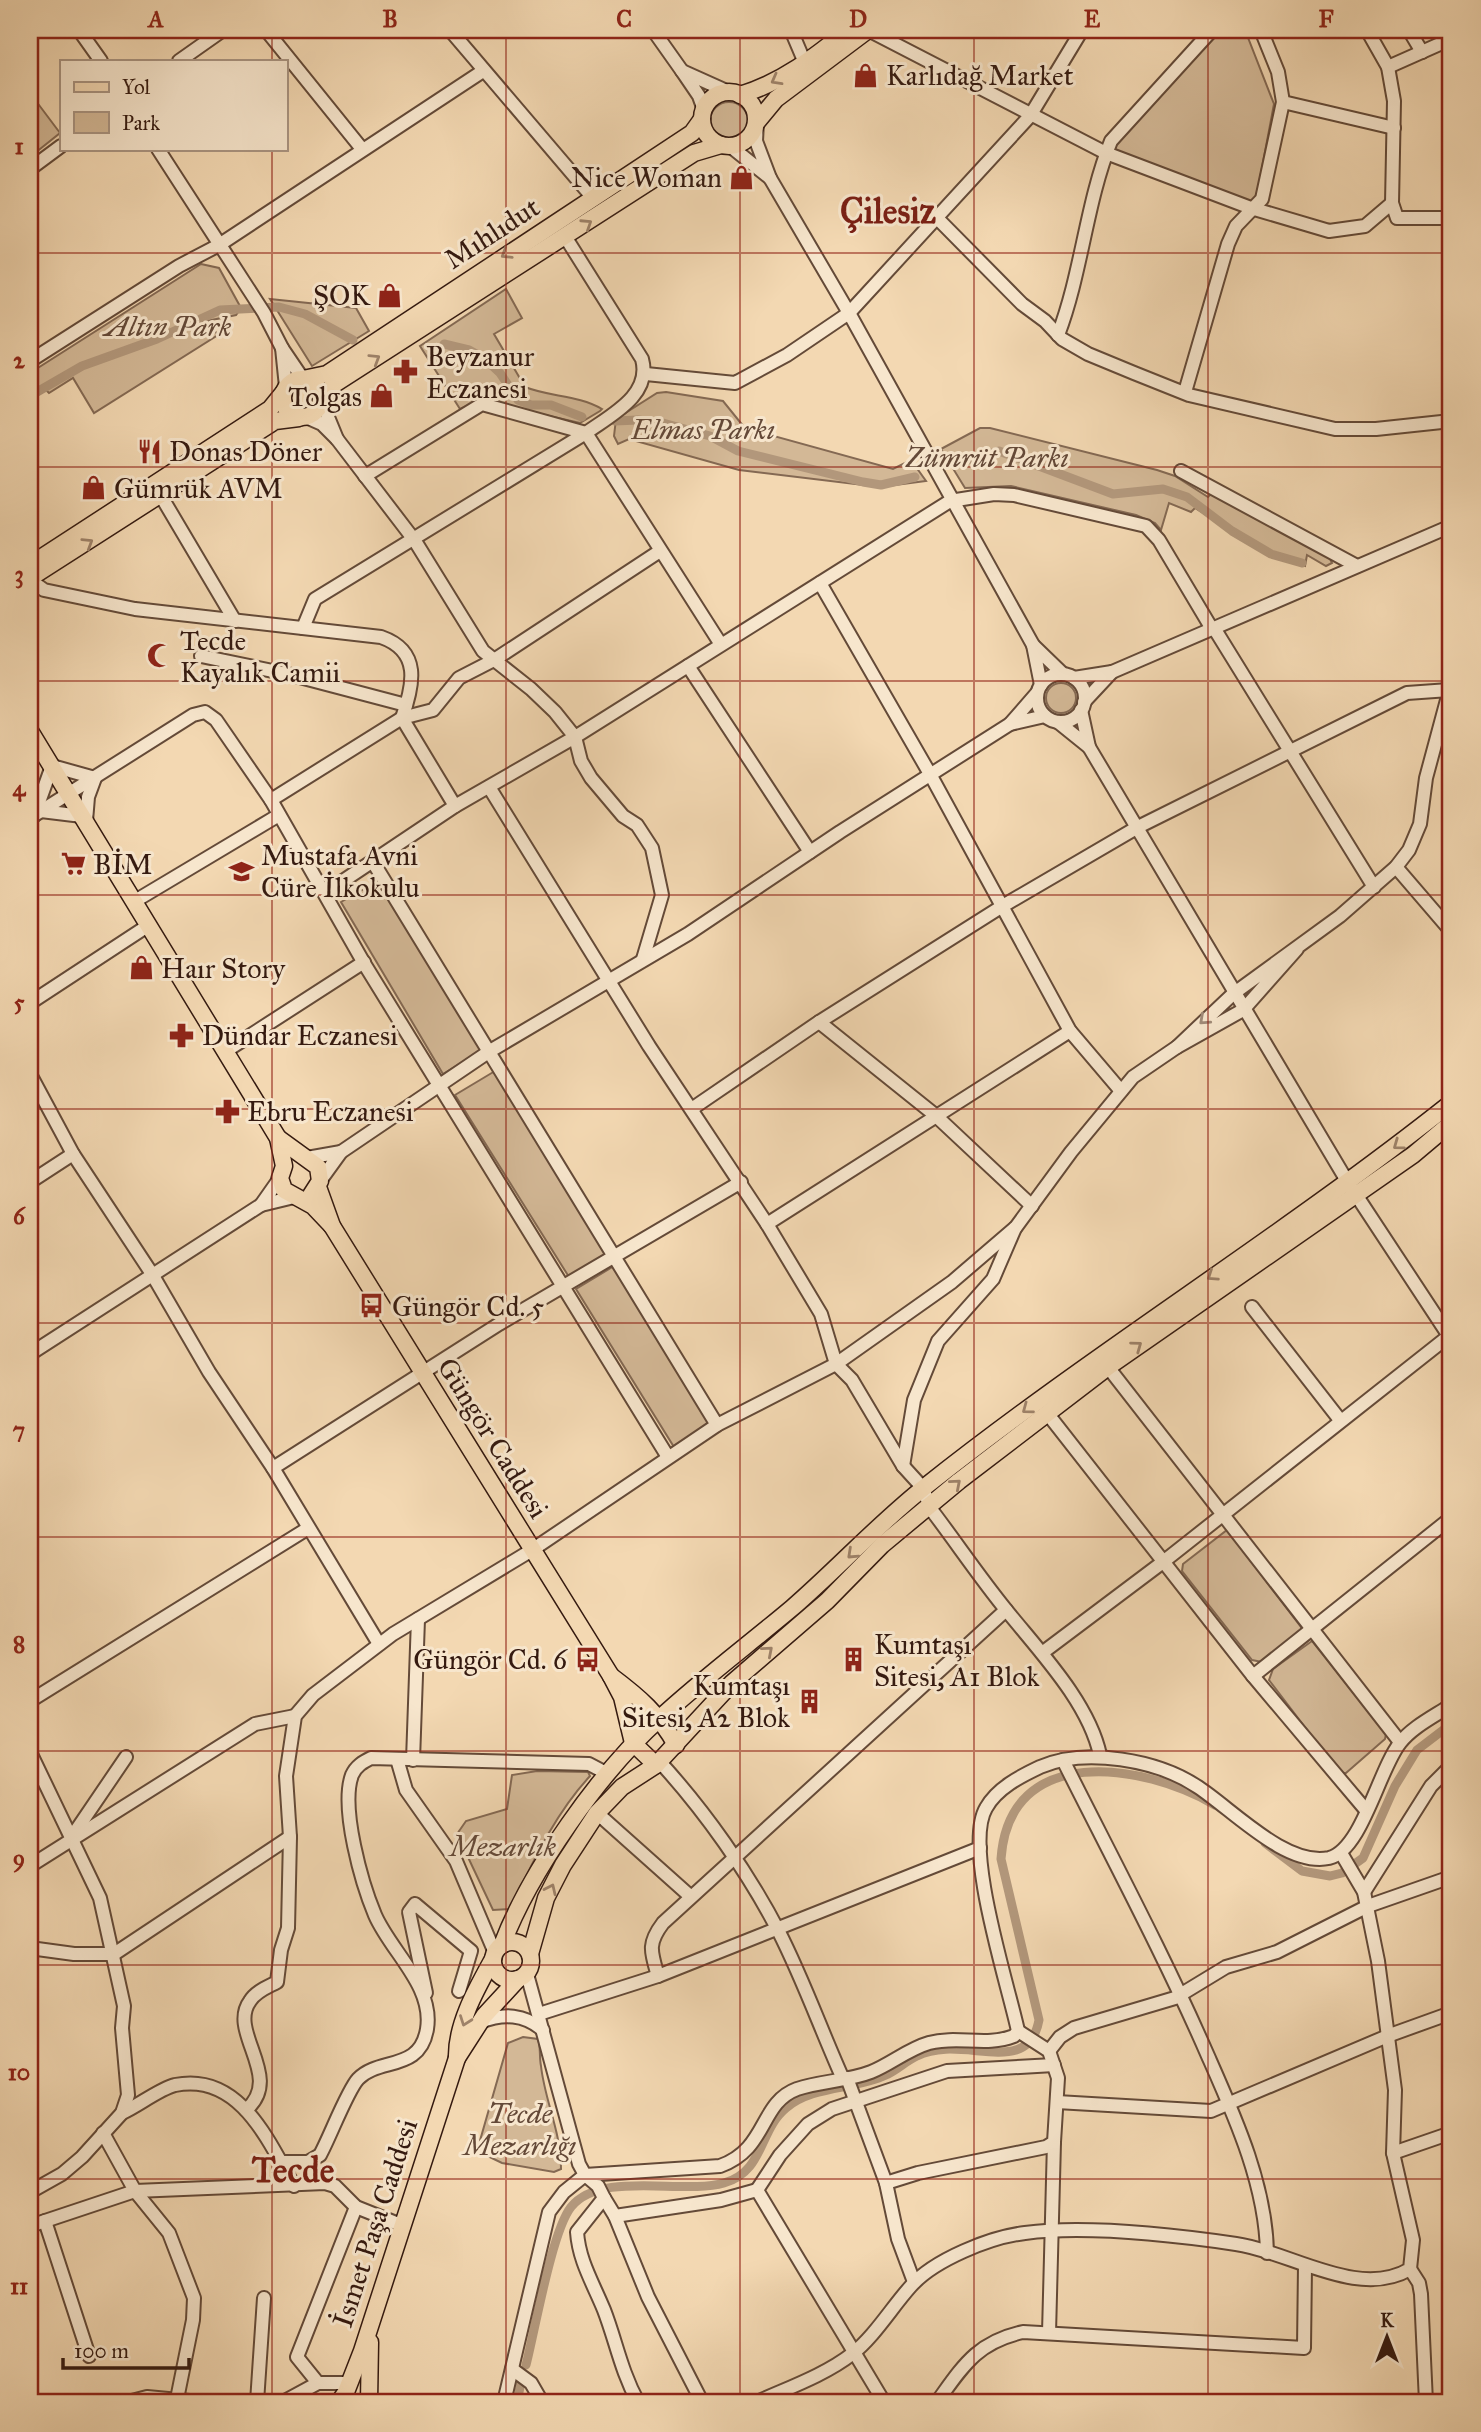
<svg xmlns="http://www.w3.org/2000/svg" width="1481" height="2432" viewBox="0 0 1481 2432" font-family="'IM FELL Great Primer',serif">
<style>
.green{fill:#d3b896;stroke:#846953;stroke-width:2}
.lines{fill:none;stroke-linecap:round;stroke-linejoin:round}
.canal{stroke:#b2977b;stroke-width:9}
.minor-casing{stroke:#644a38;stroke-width:16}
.major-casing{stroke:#351a10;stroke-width:19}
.minor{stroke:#f7e6cd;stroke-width:12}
.major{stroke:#f3d8b2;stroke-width:16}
.oneway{stroke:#9e8269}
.oneway2{stroke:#a08a78}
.grid{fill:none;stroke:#8f2418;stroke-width:2;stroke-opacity:0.55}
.labels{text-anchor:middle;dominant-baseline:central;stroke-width:6;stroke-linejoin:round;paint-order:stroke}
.poi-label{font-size:28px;fill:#351a10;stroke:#f7e6cd;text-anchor:start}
.street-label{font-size:28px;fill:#351a10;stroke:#f7e6cd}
.park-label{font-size:28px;font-style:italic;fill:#644938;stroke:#f7e6cd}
.district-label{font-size:35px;font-weight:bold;fill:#7a1f14;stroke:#f7e6cd}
.neatline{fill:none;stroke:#8f2418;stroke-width:2.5}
.grid-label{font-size:23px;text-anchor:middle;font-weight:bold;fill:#8f2418}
</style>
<rect width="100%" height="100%" fill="#f3d8b2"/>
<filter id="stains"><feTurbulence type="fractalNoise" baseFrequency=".00286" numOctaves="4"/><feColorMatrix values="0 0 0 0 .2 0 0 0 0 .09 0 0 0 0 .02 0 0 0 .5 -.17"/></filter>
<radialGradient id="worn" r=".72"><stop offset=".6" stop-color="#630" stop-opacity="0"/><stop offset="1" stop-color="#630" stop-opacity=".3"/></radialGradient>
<g class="green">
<path d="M1222,30H1245L1274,104L1257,194L1252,202L1238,199L1115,152V145L1133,121Z"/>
<path d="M30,93L60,133L30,157Z"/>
<circle cx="729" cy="121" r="19"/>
<path d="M201,264L219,268L241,308L236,315L207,321L218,335L94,413L73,378L49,393L43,387L30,393V373Z"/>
<path d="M506,289L522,318L494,334L525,387C550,397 578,395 602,409L600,411L580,423L480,400L460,409L420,346Z"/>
<path d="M270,299L356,308L369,331L312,366Z"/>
<path d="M666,392L723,401L748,432L752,430L893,469L911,460L926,481L880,487L739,470L629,439L618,444L614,436L616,419L657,393Z"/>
<path d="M980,428H990L1157,470L1175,476L1208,497L1214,491L1328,554L1332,563L1326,566L1307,555L1305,566L1273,556L1195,508L1191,512L1169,503L1161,530L1155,523L1136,515L1011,486L965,488L941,449Z"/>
<circle cx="1061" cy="698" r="15"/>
<path d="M378,881L482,1050L443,1074L341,902Z"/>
<path d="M495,1071L607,1254L569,1277L455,1095Z"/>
<path d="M614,1266L710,1424L674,1447L576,1289Z"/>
<path d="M1227,1530L1304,1631L1262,1662L1252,1660L1182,1571L1183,1564Z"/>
<path d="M1312,1641L1386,1734L1385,1739L1346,1773H1340L1269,1680L1273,1669Z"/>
<path d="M537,1771L588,1772L590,1776C554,1815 533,1862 510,1909L493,1910L457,1834L466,1821L507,1809L512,1775Z"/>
<path d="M523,2037L538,2039C541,2048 539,2056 541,2066C545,2102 561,2131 561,2169L554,2172L502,2163L477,2151L508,2043Z"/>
</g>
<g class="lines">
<g class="canal">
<path d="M444,344L469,350L485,359L500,373L518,400L531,405H551L582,417"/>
<path d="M30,396L82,366L157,339L220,310L279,307L305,314L353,340"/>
<path d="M615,421L638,420L663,423L710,436L738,451L863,482L881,485L915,477"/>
<path d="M954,464L999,451L1113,494L1163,489L1187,497L1232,531L1271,554L1302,563"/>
<path d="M1265,1843L1302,1871L1330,1876L1342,1873L1363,1858L1395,1786L1417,1750L1451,1724"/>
<path d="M526,2365C535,2330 552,2231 571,2207C601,2170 682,2195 724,2183C764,2172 759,2130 786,2108C813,2085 855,2090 886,2075C897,2070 906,2061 917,2056C962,2033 1028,2080 1039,2020L1001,1859C1009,1742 1143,1763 1215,1805"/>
<path d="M517,2402L521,2382"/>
</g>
<defs>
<g id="minor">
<path d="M79,30L101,61"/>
<path d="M266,30L362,149"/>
<path d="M450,30L594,199"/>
<path d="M653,30L682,71"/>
<path d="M791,30L805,63"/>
<path d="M868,30L1106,153L1251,208L1329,231L1365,226L1392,203"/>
<path d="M1261,30L1278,72L1283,102L1394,128"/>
<path d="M1367,30L1388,67L1394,101L1392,203L1397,218H1451"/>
<path d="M1409,30L1422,52"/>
<path d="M179,61L223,30"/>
<path d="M1388,67L1451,39"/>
<path d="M704,110L699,96L682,71L731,93"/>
<path d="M730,146L770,178L756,141L757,122"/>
<path d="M158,149L264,313L282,348"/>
<path d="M30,169L61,146"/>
<path d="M770,178L849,313L1033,645"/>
<path d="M1451,187V197"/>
<path d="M937,218L1022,304L1045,321L1062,339L1088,354L1134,373L1189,395L1335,429H1376L1451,421"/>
<path d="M1058,335C1082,272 1086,203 1111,141L1212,30"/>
<path d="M30,361L179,266L219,245L483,71"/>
<path d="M646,374L735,383L787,355L849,313L1030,116L1082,30"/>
<path d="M286,387L282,348L303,379"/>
<path d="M1185,392L1228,244L1236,226L1262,199L1283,102"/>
<path d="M306,417L322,424L337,439L321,400"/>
<path d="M337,439L415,541L483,651L531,689L555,712L575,737L581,761L591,778L623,816L637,825L652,848L662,895L643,959"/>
<path d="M1181,471L1357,566"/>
<path d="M365,476L482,404L586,433L720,643"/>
<path d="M161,496L235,621"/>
<path d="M30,580L44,590L135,609L381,637C421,651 414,684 402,718L455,806"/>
<path d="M820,583L930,774L1070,1031L1121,1091"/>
<path d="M303,628L315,599L586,433C611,415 652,395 642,359L566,238"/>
<path d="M1214,628L1374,887"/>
<path d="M201,656L292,675L406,705"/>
<path d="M688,666L810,852"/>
<path d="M1112,672L1451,526"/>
<circle cx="1061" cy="698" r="24"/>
<path d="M1074,678L1112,672L1084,702"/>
<path d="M1041,685L1033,645L1063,674"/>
<path d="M1037,693L1010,724L1045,716"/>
<path d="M1058,722L1089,747L1081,710"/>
<path d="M1089,747L1347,1181L1451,1339"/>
<path d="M489,787L649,1046L767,1224L821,1314L836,1364L852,1380L903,1466L923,1488L930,1508C956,1542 980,1578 1007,1611C1040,1652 1089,1703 1100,1755"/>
<path d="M271,800L402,718L433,710L459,678L494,660L660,551"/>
<path d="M41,811L82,816"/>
<path d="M34,816L52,766L95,778L88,797L86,821"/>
<path d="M30,818L193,715L205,712L216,720L271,800L365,965L668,1457"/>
<path d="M373,862L717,1425"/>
<path d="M1396,867L1451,931"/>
<path d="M325,893L455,806L575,737L950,501L994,494L1014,495L1146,526L1159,540L1212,629"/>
<path d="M135,901L279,815"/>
<path d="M1297,949L1243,1010L1177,1047L1233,994L1340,916L1396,867L1409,850L1420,824L1426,778L1451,685"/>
<path d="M30,1003L149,925"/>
<path d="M819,1022L935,1115L1032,1206"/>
<path d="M226,1051L364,962"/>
<path d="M30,1074L73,1154L152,1274L209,1372L273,1468L379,1644"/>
<path d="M693,1108L819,1022L1001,907L1138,827L1407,693L1449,690"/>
<path d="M341,1152L490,1051L688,934L840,832L1010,724"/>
<path d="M307,1158L341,1152L320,1181"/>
<path d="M280,1178L261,1205L294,1197"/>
<path d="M30,1182L73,1154"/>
<path d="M767,1224L1070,1031"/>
<path d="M1252,1307L1340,1420"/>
<path d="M30,1354L261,1205"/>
<path d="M1104,1362L1400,1742"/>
<path d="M1047,1413L1253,1676L1365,1809"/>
<path d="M903,1466L914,1400L938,1341L993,1279L1015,1228"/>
<path d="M273,1468L499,1324L741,1182"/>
<path d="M1042,1653L1163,1562L1449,1336"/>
<path d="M1253,1676L1451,1518"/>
<path d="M30,1701L307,1529"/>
<path d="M30,1752L100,1898L124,2006L122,2028L128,2095L122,2113L82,2157L62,2174L30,2192"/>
<path d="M397,1759L406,1790L456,1861L495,1953"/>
<path d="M413,1760L418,1619"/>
<path d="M1063,1760C1112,1858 1164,1955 1208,2056C1235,2117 1266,2185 1267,2253"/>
<path d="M659,1761C704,1810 748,1872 779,1932C803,1979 821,2030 843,2079"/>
<path d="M597,1813L690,1896"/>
<path d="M73,1835L126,1757"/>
<path d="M30,1866L255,1724L295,1716"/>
<path d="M1364,1892L1431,1786L1451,1766"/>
<path d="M30,1948L74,1954H114L290,1837"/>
<path d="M658,1976C651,1952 647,1944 663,1923L1006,1610"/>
<path d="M426,1993L409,1912L415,1904L471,1951L459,1991"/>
<path d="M539,2014L658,1976L980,1848"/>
<path d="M480,2022C504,2013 524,2014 543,2030"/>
<path d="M1049,2051L1060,2037L1074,2028L1175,1998L1226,1967L1277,1952L1368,1906L1451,1877"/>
<path d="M847,2078L886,2183L898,2239L914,2282"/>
<path d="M1057,2102L1211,2111L1390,2035L1451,2013"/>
<path d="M246,2110C285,2077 227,2032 250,2001C256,1991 268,1987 277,1982L281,1950L288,1928L290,1837L286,1776L295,1716L313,1695L393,1634L532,1550L717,1425L836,1364L952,1282L1016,1227L1071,1152L1133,1077L1177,1047"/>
<path d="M122,2113C138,2106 159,2089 175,2085C239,2072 268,2140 294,2186"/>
<path d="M103,2133L135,2191L169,2233L194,2298L193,2320L177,2399"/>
<path d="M1393,2153L1451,2133"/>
<path d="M280,2162H308L320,2155C330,2137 347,2091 358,2079C379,2057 420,2072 427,2029C434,1986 391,1952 375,1915C362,1884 340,1808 352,1775C356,1766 363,1762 371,1758L589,1764L608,1774"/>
<path d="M886,2183L918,2173L1046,2147L1054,2142L1058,2078L1049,2051L1018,2031"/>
<path d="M604,2198L615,2216L648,2297L702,2402"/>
<path d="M615,2216L721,2200L757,2190"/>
<path d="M45,2221L89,2356"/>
<path d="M30,2226L135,2191L325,2183L335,2186L356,2207L401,2225"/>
<path d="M1410,2269L1419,2283L1421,2294L1426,2402"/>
<path d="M1049,2333L1054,2142"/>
<path d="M512,2369L531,2383L542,2402"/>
<path d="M350,2383H318L297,2357L356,2207"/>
<path d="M128,2402L147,2397L200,2402"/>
<path d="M257,2402L264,2298"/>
<path d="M283,2402L318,2383"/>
<path d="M504,2402L549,2212L564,2192L585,2175L579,2164L527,1974"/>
<path d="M638,2402C621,2371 616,2341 604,2310C593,2283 579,2261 577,2232L604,2198L598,2186L585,2175L720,2166C768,2149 759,2103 797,2089C821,2081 848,2081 871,2072C891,2064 908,2049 929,2043C957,2035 986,2047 1014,2036L1018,2031C1008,1984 963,1847 986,1808C997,1788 1021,1776 1040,1767C1085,1747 1158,1760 1198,1787C1233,1810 1286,1867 1329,1858C1362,1850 1379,1769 1400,1743C1412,1727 1435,1716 1451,1705"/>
<path d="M757,2402C788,2388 825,2375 852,2354C874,2337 892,2307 911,2286C934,2260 990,2237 1025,2233C1087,2225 1174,2235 1236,2244C1289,2251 1358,2300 1410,2269L1413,2240L1393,2153L1395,2090L1378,1961L1364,1892L1341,1853"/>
<path d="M884,2402L757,2190L780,2155L808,2124L832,2109L947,2071L1054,2065"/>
<path d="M937,2402C963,2366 977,2342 1023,2332L1304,2348L1305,2266"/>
</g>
<g id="major">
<circle cx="729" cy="119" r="27"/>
<path d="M740,95C781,83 816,56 848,30"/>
<path d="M757,122L776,99L868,30"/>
<circle cx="302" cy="398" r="19"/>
<path d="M303,379L327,374L692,133L702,119"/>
<path d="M321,400L333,385L694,153L721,145"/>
<path d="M30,565L270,409L283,393"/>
<path d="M30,578L275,421L299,418"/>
<path d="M30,731L278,1138L284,1166L280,1178L284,1190L313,1206L332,1226"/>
<path d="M278,1138L318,1167L320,1181L311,1195"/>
<path d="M318,1187L332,1226L611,1676"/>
<path d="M656,1765L633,1743L622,1697L611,1676C639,1697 659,1714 676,1745"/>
<circle cx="512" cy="1961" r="19"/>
<path d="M502,1945C530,1871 600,1772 659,1719C701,1680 748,1645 792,1608C838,1568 879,1523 926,1486C1096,1351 1281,1238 1451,1103"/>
<path d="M530,1954L546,1898L563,1865L597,1813L622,1787L656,1765L732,1683L827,1601L882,1545L959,1481L1108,1367L1413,1155L1451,1123"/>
<path d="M493,1959C477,1988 456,2024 457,2058L484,2016L518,1979"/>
<path d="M339,2402L346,2392L362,2351L457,2058"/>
<path d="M369,2402L370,2342"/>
</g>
</defs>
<use href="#minor" class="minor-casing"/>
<use href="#major" class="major-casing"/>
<use href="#minor" class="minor"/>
<use href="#major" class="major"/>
</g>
<defs><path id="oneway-chevron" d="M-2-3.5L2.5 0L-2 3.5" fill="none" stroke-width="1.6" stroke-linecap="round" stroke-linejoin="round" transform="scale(1.75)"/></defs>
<g class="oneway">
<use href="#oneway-chevron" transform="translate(776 80) rotate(151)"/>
<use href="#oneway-chevron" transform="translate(587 224) rotate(-33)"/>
<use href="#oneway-chevron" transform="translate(506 254) rotate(148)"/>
<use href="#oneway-chevron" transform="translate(375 359) rotate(-32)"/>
<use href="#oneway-chevron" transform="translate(88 543) rotate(-32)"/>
<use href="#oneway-chevron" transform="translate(1398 1145) rotate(144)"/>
<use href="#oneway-chevron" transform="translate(1212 1276) rotate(146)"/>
<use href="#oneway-chevron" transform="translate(1137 1346) rotate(-36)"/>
<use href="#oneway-chevron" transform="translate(1027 1409) rotate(143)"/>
<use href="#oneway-chevron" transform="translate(956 1484) rotate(-41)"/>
<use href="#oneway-chevron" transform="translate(852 1554) rotate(137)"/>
<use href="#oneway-chevron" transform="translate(768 1651) rotate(-41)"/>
<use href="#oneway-chevron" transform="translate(551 1889) rotate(-65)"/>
<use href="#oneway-chevron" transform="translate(465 2021) rotate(110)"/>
</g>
<use class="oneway2" href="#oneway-chevron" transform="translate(1204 1020) rotate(138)"/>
<path class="grid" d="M272,30V61M506,30V2402M740,30V2402M974,30V2402M1208,30V2402M272,149V2402M30,253H1451M30,467H1451M30,681H1451M30,895H1451M30,1109H1451M30,1323H1451M30,1537H1451M30,1751H1451M30,1965H1451M30,2179H1451"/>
<defs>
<symbol id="shop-bare" viewBox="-9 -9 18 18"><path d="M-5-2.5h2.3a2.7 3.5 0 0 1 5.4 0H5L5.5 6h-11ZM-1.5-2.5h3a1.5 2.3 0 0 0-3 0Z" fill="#8f2418" stroke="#f7e6cd" stroke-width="2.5" paint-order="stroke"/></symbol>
<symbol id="pharmacy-bare" viewBox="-9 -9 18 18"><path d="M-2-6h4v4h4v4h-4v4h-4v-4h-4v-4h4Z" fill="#8f2418" stroke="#f7e6cd" stroke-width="2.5" paint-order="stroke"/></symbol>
<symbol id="restaurant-bare" viewBox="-9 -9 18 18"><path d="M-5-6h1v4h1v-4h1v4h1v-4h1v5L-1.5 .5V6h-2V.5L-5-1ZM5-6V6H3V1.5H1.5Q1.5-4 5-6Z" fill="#8f2418" stroke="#f7e6cd" stroke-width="2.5" paint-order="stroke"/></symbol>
<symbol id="mosque-bare" viewBox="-9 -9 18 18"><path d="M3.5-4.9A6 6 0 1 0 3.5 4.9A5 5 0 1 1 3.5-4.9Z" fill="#8f2418" stroke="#f7e6cd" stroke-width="2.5" paint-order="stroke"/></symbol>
<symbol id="supermarket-bare" viewBox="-9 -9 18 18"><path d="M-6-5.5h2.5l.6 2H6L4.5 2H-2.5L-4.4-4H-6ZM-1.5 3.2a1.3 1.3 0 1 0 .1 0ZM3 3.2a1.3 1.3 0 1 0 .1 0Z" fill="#8f2418" stroke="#f7e6cd" stroke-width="2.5" paint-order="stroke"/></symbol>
<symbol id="school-bare" viewBox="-9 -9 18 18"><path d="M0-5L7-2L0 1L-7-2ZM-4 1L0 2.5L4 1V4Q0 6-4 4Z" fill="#8f2418" stroke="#f7e6cd" stroke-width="2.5" paint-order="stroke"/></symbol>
<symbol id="bus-bare" viewBox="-9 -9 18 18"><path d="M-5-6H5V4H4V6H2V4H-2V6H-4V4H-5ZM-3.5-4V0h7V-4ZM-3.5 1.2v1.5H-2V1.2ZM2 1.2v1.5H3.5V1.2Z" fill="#8f2418" stroke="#f7e6cd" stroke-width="2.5" paint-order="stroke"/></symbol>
<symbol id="building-bare" viewBox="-9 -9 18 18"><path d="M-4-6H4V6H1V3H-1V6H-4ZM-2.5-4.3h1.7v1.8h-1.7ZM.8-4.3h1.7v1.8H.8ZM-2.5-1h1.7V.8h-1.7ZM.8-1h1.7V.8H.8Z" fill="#8f2418" stroke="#f7e6cd" stroke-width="2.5" paint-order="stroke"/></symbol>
</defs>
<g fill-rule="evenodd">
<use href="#shop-bare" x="848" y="58" width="35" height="35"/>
<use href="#shop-bare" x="724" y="160" width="35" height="35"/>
<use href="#shop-bare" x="372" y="278" width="35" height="35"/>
<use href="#pharmacy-bare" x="388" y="354" width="35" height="35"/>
<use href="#shop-bare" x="364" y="378" width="35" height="35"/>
<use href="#restaurant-bare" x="132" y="434" width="35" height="35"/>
<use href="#shop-bare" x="76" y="470" width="35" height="35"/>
<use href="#mosque-bare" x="142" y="638" width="35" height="35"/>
<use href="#supermarket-bare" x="56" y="846" width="35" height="35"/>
<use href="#school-bare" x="224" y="854" width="35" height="35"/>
<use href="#shop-bare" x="124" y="950" width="35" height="35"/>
<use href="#pharmacy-bare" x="164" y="1018" width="35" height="35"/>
<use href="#pharmacy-bare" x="210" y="1094" width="35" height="35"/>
<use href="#bus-bare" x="354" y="1288" width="35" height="35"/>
<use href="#bus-bare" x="570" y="1642" width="35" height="35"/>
<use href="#building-bare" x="836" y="1642" width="35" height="35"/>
<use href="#building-bare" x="792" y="1684" width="35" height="35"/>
</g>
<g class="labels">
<g class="poi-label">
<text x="886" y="75">Karlıdağ Market</text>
<text x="722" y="177" text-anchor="end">Nice Woman</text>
<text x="370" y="295" text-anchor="end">ŞOK</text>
<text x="426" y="356">Beyzanur<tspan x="426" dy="32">Eczanesi</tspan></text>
<text x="362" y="396" text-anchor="end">Tolgas</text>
<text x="169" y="451">Donas Döner</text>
<text x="114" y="488">Gümrük AVM</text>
<text x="180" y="640">Tecde<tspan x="180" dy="32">Kayalık Camii</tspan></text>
<text x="261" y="855">Mustafa Avni<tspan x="261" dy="32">Cüre İlkokulu</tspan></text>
<text x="93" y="864">BİM</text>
<text x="161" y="968">Haır Story</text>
<text x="202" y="1035">Dündar Eczanesi</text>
<text x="247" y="1111">Ebru Eczanesi</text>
<text x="392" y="1306">Güngör Cd. 5</text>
<text x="874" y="1644">Kumtaşı<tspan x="874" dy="32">Sitesi, A1 Blok</tspan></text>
<text x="567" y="1659" text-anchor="end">Güngör Cd. 6</text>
<text x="790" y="1685" text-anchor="end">Kumtaşı<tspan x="790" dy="32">Sitesi, A2 Blok</tspan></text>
</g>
<g class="street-label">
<text transform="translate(492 233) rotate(-33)">Mıhlıdut</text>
<text transform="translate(493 1438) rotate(58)">Güngör Caddesi</text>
<text transform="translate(375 2223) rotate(-72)">İsmet Paşa Caddesi</text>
</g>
<g class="park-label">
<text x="168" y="326">Altın Park</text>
<text x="703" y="429">Elmas Parkı</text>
<text x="987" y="457">Zümrüt Parkı</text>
<text x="503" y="1846">Mezarlık</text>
<text x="520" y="2113">Tecde<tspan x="520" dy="32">Mezarlığı</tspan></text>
</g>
<g class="district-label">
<text x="888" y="211">Çilesiz</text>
<text x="293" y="2170">Tecde</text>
</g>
</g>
<rect width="1481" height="2432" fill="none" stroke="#f3d8b2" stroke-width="77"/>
<rect x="60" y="60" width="228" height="91" fill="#f7e6cd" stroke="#a99481" stroke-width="2"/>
<rect x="74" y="82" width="35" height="10" fill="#f3d8b2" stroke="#a99481" stroke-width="2"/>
<text x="122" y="94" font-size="21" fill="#351a10">Yol</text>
<rect x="74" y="112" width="35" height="21" fill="#d3b896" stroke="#a99481" stroke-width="2"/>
<text x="122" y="130" font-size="21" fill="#351a10">Park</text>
<g transform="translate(1387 2337)" stroke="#f7e6cd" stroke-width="5" paint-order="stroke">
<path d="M0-5L12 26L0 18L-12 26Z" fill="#351a10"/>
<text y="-10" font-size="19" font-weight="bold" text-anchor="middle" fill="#351a10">K</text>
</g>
<path d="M63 2358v10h126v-10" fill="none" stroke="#351a10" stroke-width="3.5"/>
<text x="74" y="2358" font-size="21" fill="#351a10" stroke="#f7e6cd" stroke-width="5" paint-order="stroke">100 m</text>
<rect x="38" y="38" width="1404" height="2356" class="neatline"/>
<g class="grid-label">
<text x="156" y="27">A</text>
<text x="390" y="27">B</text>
<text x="624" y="27">C</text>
<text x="858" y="27">D</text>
<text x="1092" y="27">E</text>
<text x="1326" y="27">F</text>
<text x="19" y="154">1</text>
<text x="19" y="368">2</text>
<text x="19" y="582">3</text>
<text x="19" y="796">4</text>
<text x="19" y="1010">5</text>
<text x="19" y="1224">6</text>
<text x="19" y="1438">7</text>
<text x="19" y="1652">8</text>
<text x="19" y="1866">9</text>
<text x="19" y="2080">10</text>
<text x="19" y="2294">11</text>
</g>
<rect width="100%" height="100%" filter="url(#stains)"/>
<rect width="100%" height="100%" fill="url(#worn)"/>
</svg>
